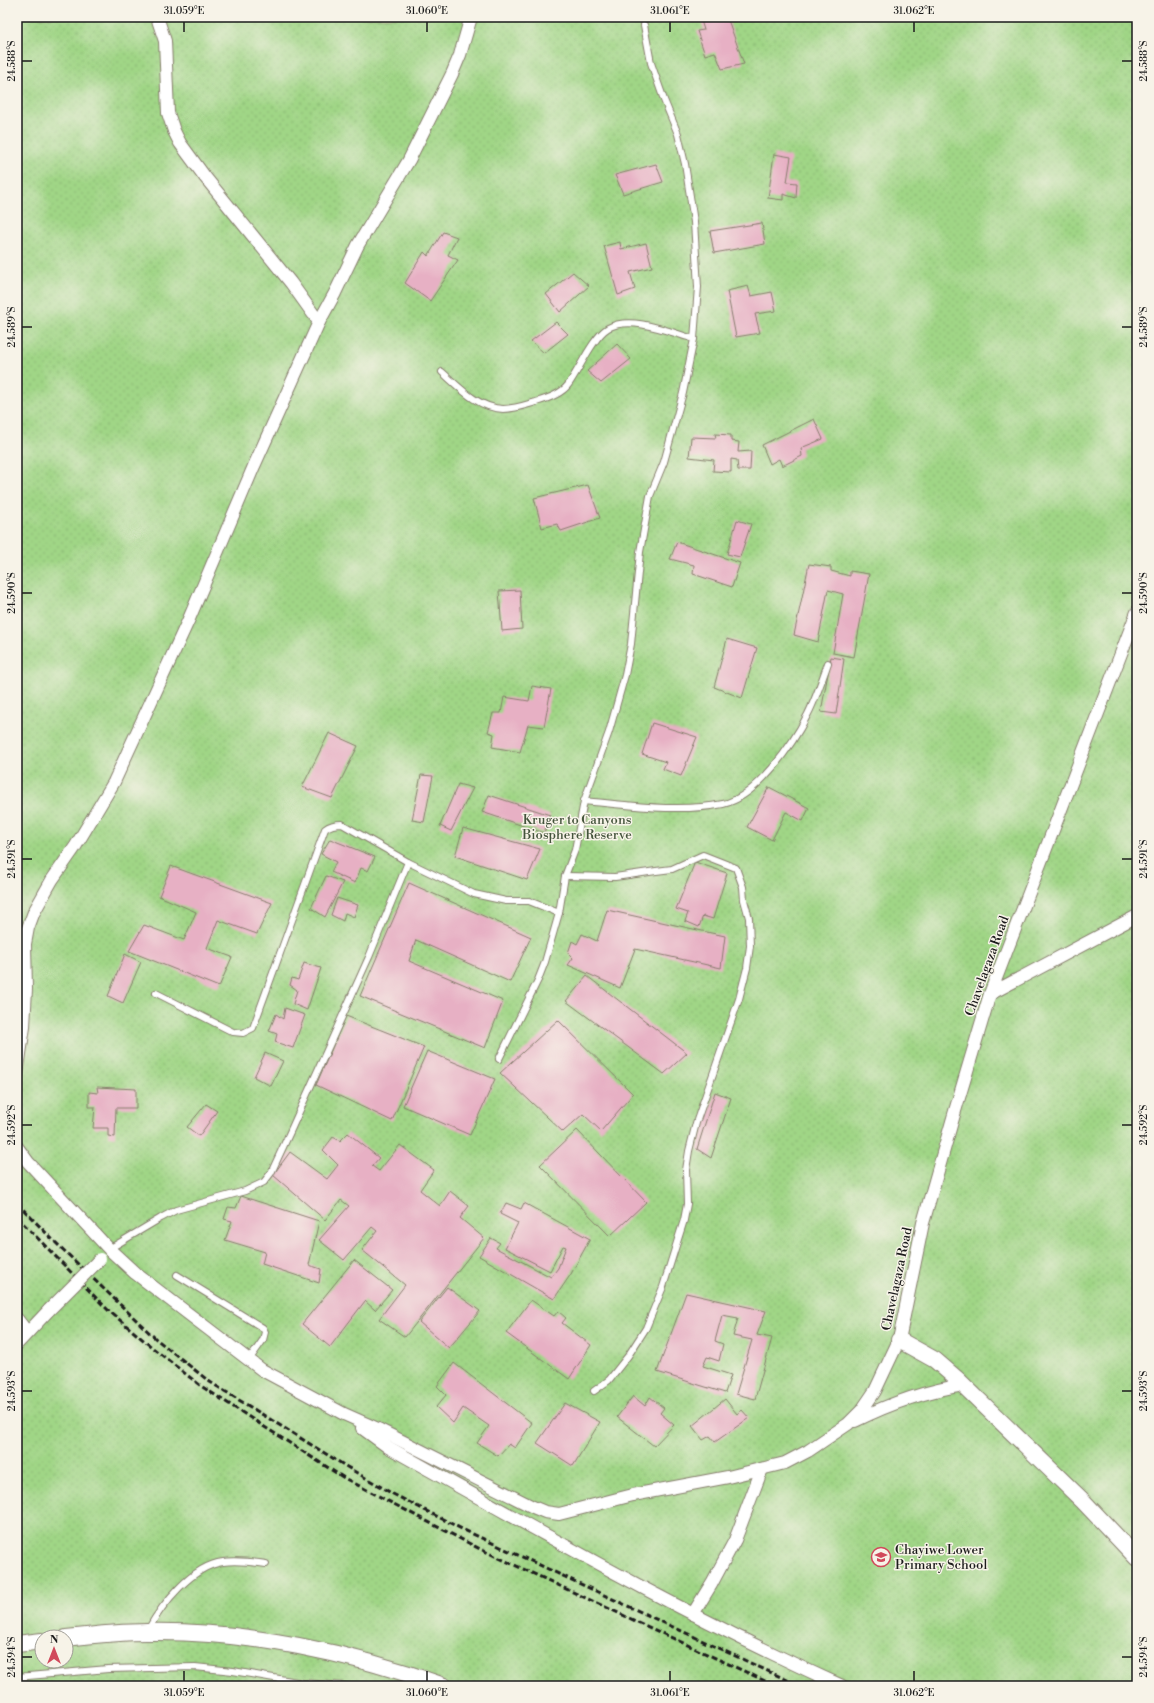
<svg xmlns="http://www.w3.org/2000/svg" width="1154" height="1703" viewBox="0 0 1154 1703" font-family="'Libre Bodoni',serif">
<style>
.park{fill:url(#park-dots);stroke:#5e7951;fill-rule:evenodd}
.building{fill:#e7b0c4}
.lines{fill:none;stroke-linecap:round;stroke-linejoin:round}
.service-casing{stroke:#867d6c;stroke-width:8}
.minor-casing{stroke:#867d6c;stroke-width:14}
.tertiary-casing{stroke:#867d6c;stroke-width:18}
.service{stroke:#fff;stroke-width:6}
.minor{stroke:#fff;stroke-width:12}
.tertiary{stroke:#fff;stroke-width:16}
.rail{stroke:#1c1c1c;stroke-width:3;stroke-dasharray:6 3;stroke-linecap:butt}
.minor-bridge-casing{stroke:#867d6c;stroke-width:14;stroke-linecap:butt}
.minor-bridge{stroke:#fff;stroke-width:12}
.ticks{fill:none;stroke:#1c1c1c;stroke-width:1.5}
.labels{text-anchor:middle;dominant-baseline:central;stroke-width:3;stroke-linejoin:round;paint-order:stroke}
.park-label{font-size:13px;fill:#44543c;stroke:#f7f3e8}
.street-label{font-size:13px;fill:#1c1c1c;stroke:#f7f3e8}
.poi-label{font-size:13px;fill:#1c1c1c;stroke:#f7f3e8;text-anchor:start}
.neatline{fill:none;stroke:#1c1c1c;stroke-width:1.5}
.ticks-label{font-size:10px;text-anchor:middle;fill:#1c1c1c}
</style>
<defs>
<pattern id="park-dots" width="8" height="8" patternUnits="userSpaceOnUse"><rect width="8" height="8" fill="#a0d686"/><path d="M2 2h.1M6 6h.1" fill="none" stroke="#89b773" stroke-width="1.8" stroke-linecap="round"/></pattern>
</defs>
<rect width="100%" height="100%" fill="#f7f3e8"/>
<filter id="ink" filterUnits="userSpaceOnUse"><feTurbulence type="fractalNoise" baseFrequency=".025" numOctaves="2"/><feDisplacementMap in="SourceGraphic" scale="8" xChannelSelector="R" yChannelSelector="G"/><feConvolveMatrix kernelMatrix="1 2 1 2 8 2 1 2 1" color-interpolation-filters="sRGB"/></filter>
<filter id="wash" filterUnits="userSpaceOnUse"><feTurbulence type="fractalNoise" baseFrequency=".012" numOctaves="4" result="noise"/><feDisplacementMap in="SourceGraphic" scale="16" xChannelSelector="R" yChannelSelector="G"/><feGaussianBlur stdDeviation="0.9" result="paint"/><feColorMatrix in="noise" values="0 0 0 0 0 0 0 0 0 0 0 0 0 0 0 0 0 1.4 0 .05"/><feComposite in="paint" operator="in"/></filter>
<g filter="url(#wash)">
<rect width="100%" height="100%" fill="#efdebd"/>
<path class="park" d="M17,17H1137V1686H17ZM42,1637H66V1661H42Z"/>
<g id="blocks">
<g class="building">
<path d="M700,17H727L744,64L722,69L715,52L705,55L697,31L704,30Z"/>
<path d="M774,154L791,157L787,182L797,183L796,198L783,194V200L768,198Z"/>
<path d="M656,164L663,182L623,194L615,175Z"/>
<path d="M762,223L765,244L714,253L710,231Z"/>
<path d="M443,232L457,237L448,255L458,260L430,301L405,283L424,252L428,256Z"/>
<path d="M620,242L621,249L646,243L652,267L630,272L635,289L618,295L604,246Z"/>
<path d="M573,272L589,286L560,312L546,294Z"/>
<path d="M748,286L751,296L772,292L776,311L755,314L760,333L736,337L727,291Z"/>
<path d="M556,322L568,334L544,353L531,341Z"/>
<path d="M617,344L631,359L601,383L587,371Z"/>
<path d="M814,419L823,439L801,448L802,456L782,466L779,459L770,464L762,445Z"/>
<path d="M715,434L731,435V441L739,442L738,452L751,451L750,470H738L737,460L731,459V472L713,471L714,460L689,457L691,437L716,438Z"/>
<path d="M588,485L600,518L561,531L557,524L542,528L534,498Z"/>
<path d="M737,520L751,524L740,557L727,554Z"/>
<path d="M677,542L740,563L732,587L693,574L694,565L670,559Z"/>
<path d="M809,564L831,567V571L850,576V571L869,574L854,657L833,653L843,594L828,590L818,642L794,635Z"/>
<path d="M520,590L522,629L502,631L499,591Z"/>
<path d="M727,639L757,648L742,698L714,687Z"/>
<path d="M831,657L844,659L836,714L821,712Z"/>
<path d="M532,686L551,689L544,727L528,725L520,752L492,747L494,734L488,732L493,713H501L504,697L529,701Z"/>
<path d="M652,723L697,737L681,776L663,769L666,762L642,754Z"/>
<path d="M329,733L358,746L332,798L302,787Z"/>
<path d="M421,775L433,776L424,822L412,820Z"/>
<path d="M458,784L473,788L451,831L440,826Z"/>
<path d="M769,787L809,808L803,821L786,812L772,840L747,827Z"/>
<path d="M489,795L550,815L544,833L482,812Z"/>
<path d="M463,828L540,849L527,880L455,856Z"/>
<path d="M330,839L375,857L368,871L361,868L355,883L331,872L336,862L321,854Z"/>
<path d="M695,862L727,873L713,919L703,916L699,927L685,921L688,913L676,909Z"/>
<path d="M171,866L272,903L257,934L218,920L207,948L232,957L219,987L129,951L144,925L184,940L196,912L159,896Z"/>
<path d="M326,876L343,882L325,917L311,908Z"/>
<path d="M409,883L531,937L510,982L416,940L409,961L503,1001L485,1048L360,996Z"/>
<path d="M337,898L358,905L354,917L345,913L343,921L331,915Z"/>
<path d="M607,910L725,936L721,968L635,949L620,988L568,965L573,958L568,953L572,941L577,944L582,934L597,941Z"/>
<path d="M125,954L141,962L123,1003L108,996Z"/>
<path d="M304,963L321,968L307,1010L293,1004L297,990L290,985L292,978L298,980Z"/>
<path d="M587,976L687,1053L664,1074L566,1001Z"/>
<path d="M285,1008L305,1015L293,1048L275,1042L277,1034L269,1031L276,1014L283,1019Z"/>
<path d="M346,1016L424,1047L392,1121L316,1085Z"/>
<path d="M558,1020L633,1094L601,1131L583,1114L563,1132L500,1073Z"/>
<path d="M427,1051L495,1079L470,1135L403,1106Z"/>
<path d="M265,1053L283,1061L271,1086L254,1077Z"/>
<path d="M97,1087L136,1089V1108H116L115,1137L108,1136V1128H93L95,1107H89V1092L98,1093Z"/>
<path d="M715,1092L731,1098L711,1158L697,1149Z"/>
<path d="M206,1104L217,1111L199,1136L187,1127Z"/>
<path d="M577,1130L646,1202L610,1236L540,1165Z"/>
<path d="M348,1133L379,1158L372,1166L379,1171L400,1145L434,1170L420,1190L440,1206L450,1191L469,1206L460,1218L484,1238L405,1337L379,1319L405,1285L362,1250L377,1231L372,1227L344,1260L319,1240L349,1206L341,1200L325,1220L273,1175L290,1152L327,1179L338,1165L323,1150L333,1137L340,1141Z"/>
<path d="M241,1196L319,1221L309,1265L321,1269L319,1283L262,1264L265,1252L225,1240L232,1221L224,1219L228,1207L236,1208Z"/>
<path d="M506,1203L521,1209L524,1203L590,1239L571,1274L554,1299L479,1256L491,1238L500,1243L496,1248L551,1277L558,1268L566,1247L563,1246L550,1271L505,1248L518,1223L500,1214Z"/>
<path d="M354,1260L392,1290L375,1310L365,1301L330,1347L302,1324Z"/>
<path d="M447,1287L480,1311L449,1348L419,1322Z"/>
<path d="M686,1293L766,1311L757,1335L772,1338L755,1399L736,1394L752,1340L733,1336L738,1318L722,1315L715,1341L723,1344L719,1361L707,1357L703,1366L731,1375L725,1393L657,1372Z"/>
<path d="M531,1300L554,1316L558,1311L566,1318L562,1323L591,1345L569,1379L506,1333Z"/>
<path d="M454,1363L532,1423L515,1448L509,1444L498,1456L477,1443L489,1426L463,1408L453,1423L436,1407L446,1395L437,1386Z"/>
<path d="M633,1396L645,1406L650,1397L664,1408L660,1413L674,1425L654,1446L617,1417Z"/>
<path d="M725,1399L737,1414L742,1410L749,1418L715,1442L710,1436L703,1440L692,1426Z"/>
<path d="M565,1403L600,1422L573,1466L537,1443Z"/>
</g>
</g>
</g>
<g filter="url(#ink)">
<use href="#blocks" fill-opacity="0" stroke="#867d6c" stroke-width="1"/>
<g class="lines">
<defs>
<g id="service">
<path d="M442,372C460,388 478,408 503,409C514,409 526,405 536,402C547,399 561,394 568,385C579,370 593,337 608,328C631,315 670,332 694,339"/>
<path d="M584,801C628,805 679,813 723,804C757,797 793,744 808,714C816,698 822,680 828,663"/>
<path d="M565,876L615,877L656,871L672,869L703,855L736,868L743,887L744,900L749,918L750,946L747,968L739,999L696,1123L689,1151L686,1170L687,1204L684,1220L663,1287L646,1328L628,1356L609,1380L594,1391"/>
<path d="M17,938L27,930"/>
<path d="M156,993L233,1032L243,1033L253,1028L325,829C330,825 335,824 342,824L408,862L474,894L506,901H529L559,913L565,876L575,850L584,801L609,732L625,675L631,644L640,552L650,496L664,462L683,393L694,339L698,287L694,222L685,164L678,134L664,100L651,63L644,25"/>
<path d="M17,1001L24,1009"/>
<path d="M499,1059L538,980L545,962L559,913"/>
<path d="M109,1249L161,1218L176,1210L245,1191L264,1182L271,1173L290,1132L369,957L408,862"/>
<path d="M177,1275L263,1328L265,1332L263,1340L249,1360"/>
<path d="M148,1630C162,1604 192,1566 223,1562C238,1560 252,1562 266,1564"/>
<path d="M17,1677L108,1669L195,1667L233,1671L303,1683L345,1686"/>
<path d="M387,1686L413,1684L421,1681"/>
</g>
<g id="minor">
<path d="M157,17L165,41L168,113L174,131L180,143L205,177L291,283L319,322"/>
<path d="M990,994L1137,916"/>
<path d="M17,1074L24,1027L26,989L25,944L28,928L34,912L52,880L75,847L114,782L189,619L254,466L319,322L335,293L358,245L409,160L452,74L460,55L471,17"/>
<path d="M17,1147L28,1162L109,1249L135,1273L262,1370L344,1414L380,1430L533,1507L545,1512L559,1514L633,1495L728,1477L785,1463L808,1451L848,1424L862,1410L875,1391L899,1340L923,1223L955,1111L990,994L1137,612"/>
<path d="M17,1319L27,1332"/>
<path d="M17,1344L49,1310"/>
<path d="M855,1421C891,1403 924,1391 964,1385"/>
<path d="M362,1428L388,1447C537,1530 686,1616 842,1686"/>
<path d="M693,1614L712,1583L735,1540L762,1469"/>
</g>
<g id="tertiary">
<path d="M899,1340L935,1360L957,1379L1083,1501L1137,1558"/>
<path d="M66,1638C93,1635 120,1632 147,1632C245,1630 353,1653 444,1686"/>
<path d="M17,1644L42,1641"/>
</g>
</defs>
<use href="#service" class="service-casing"/>
<use href="#minor" class="minor-casing"/>
<use href="#tertiary" class="tertiary-casing"/>
<use href="#service" class="service"/>
<use href="#minor" class="minor"/>
<use href="#tertiary" class="tertiary"/>
<g class="rail">
<path d="M17,1203L53,1240L156,1339L210,1382L347,1467L393,1494L462,1529L800,1686"/>
<path d="M17,1217L108,1310L154,1349L201,1386L344,1478L480,1549L776,1686"/>
</g>
<defs>
<path id="minor-bridge" d="M49,1310L100,1259"/>
</defs>
<use href="#minor-bridge" class="minor-bridge-casing"/>
<use href="#minor-bridge" class="minor-bridge"/>
</g>
</g>
<path class="ticks" d="M184,22V32M427,22V32M670,22V32M914,22V32M22,61H32M1122,61H1132M22,327H32M1122,327H1132M22,593H32M1122,593H1132M22,859H32M1122,859H1132M22,1125H32M1122,1125H1132M22,1391H32M1122,1391H1132M22,1657H32M1122,1657H1132M184,1671V1681M427,1671V1681M670,1671V1681M914,1671V1681"/>
<defs>
<symbol id="school-ring" viewBox="-11 -11 22 22"><circle r="9.5" fill="#f7f3e8" stroke="#d1495b" stroke-width="1.5"/><path d="M0-5L7-2L0 1L-7-2ZM-4 1L0 2.5L4 1V4Q0 6-4 4Z" fill="#d1495b"/></symbol>
</defs>
<g fill-rule="evenodd">
<use href="#school-ring" x="870" y="1546" width="22" height="22"/>
</g>
<g class="labels">
<g class="park-label">
<text x="577" y="820">Kruger to Canyons<tspan x="577" dy="15">Biosphere Reserve</tspan></text>
</g>
<g class="street-label">
<text transform="translate(987 966) rotate(-70)">Chavelagaza Road</text>
<text transform="translate(897 1279) rotate(-78)">Chavelagaza Road</text>
</g>
<g class="poi-label">
<text x="895" y="1550">Chayiwe Lower<tspan x="895" dy="15">Primary School</tspan></text>
</g>
</g>
<rect width="1154" height="1703" fill="none" stroke="#f7f3e8" stroke-width="44"/>
<g transform="translate(54 1649)"><circle r="19" fill="#f7f3e8" stroke="#9f9d96"/>
<path d="M0-3L7 15L0 10L-7 15Z" fill="#d1495b"/>
<text y="-6" font-size="11" font-weight="bold" text-anchor="middle" fill="#1c1c1c">N</text>
</g>
<rect x="22" y="22" width="1110" height="1659" class="neatline"/>
<g class="ticks-label">
<text x="184" y="14">31.059°E</text>
<text x="427" y="14">31.060°E</text>
<text x="670" y="14">31.061°E</text>
<text x="914" y="14">31.062°E</text>
<text transform="translate(11 61) rotate(-90)" y="4">24.588°S</text>
<text transform="translate(1143 61) rotate(-90)" y="4">24.588°S</text>
<text transform="translate(11 327) rotate(-90)" y="4">24.589°S</text>
<text transform="translate(1143 327) rotate(-90)" y="4">24.589°S</text>
<text transform="translate(11 593) rotate(-90)" y="4">24.590°S</text>
<text transform="translate(1143 593) rotate(-90)" y="4">24.590°S</text>
<text transform="translate(11 859) rotate(-90)" y="4">24.591°S</text>
<text transform="translate(1143 859) rotate(-90)" y="4">24.591°S</text>
<text transform="translate(11 1125) rotate(-90)" y="4">24.592°S</text>
<text transform="translate(1143 1125) rotate(-90)" y="4">24.592°S</text>
<text transform="translate(11 1391) rotate(-90)" y="4">24.593°S</text>
<text transform="translate(1143 1391) rotate(-90)" y="4">24.593°S</text>
<text transform="translate(11 1657) rotate(-90)" y="4">24.594°S</text>
<text transform="translate(1143 1657) rotate(-90)" y="4">24.594°S</text>
<text x="184" y="1696">31.059°E</text>
<text x="427" y="1696">31.060°E</text>
<text x="670" y="1696">31.061°E</text>
<text x="914" y="1696">31.062°E</text>
</g>
</svg>
